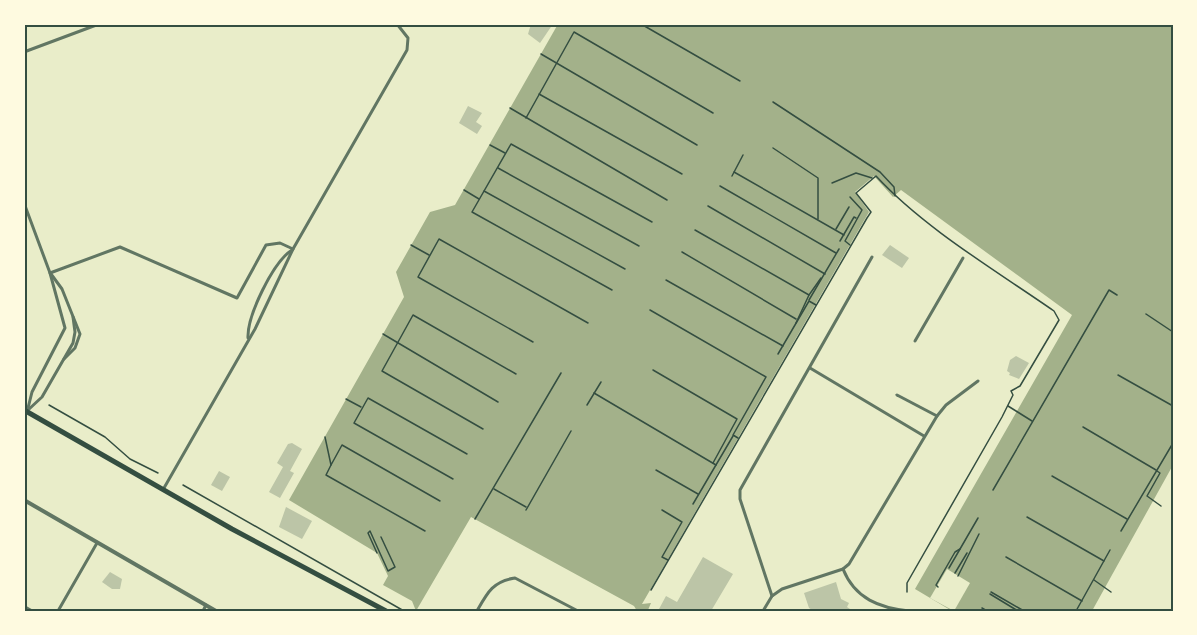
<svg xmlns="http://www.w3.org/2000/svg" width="1197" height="635" viewBox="0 0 1197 635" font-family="'Roboto Condensed',sans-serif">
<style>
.water{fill:#a3b18a}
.pier{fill:#e9edc9}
.building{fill:#bcc5a7}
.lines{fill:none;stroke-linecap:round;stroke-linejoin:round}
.path{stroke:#344e41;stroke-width:1.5}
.minor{stroke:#617663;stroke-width:3}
.tertiary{stroke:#617663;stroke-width:4}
.primary{stroke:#344e41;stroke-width:5}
.neatline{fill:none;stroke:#344e41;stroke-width:2}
</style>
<rect width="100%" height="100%" fill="#e9edc9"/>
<path class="water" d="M558,24H1173V465L1092,611H952L915,589L1072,315L901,190L893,197L874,176L855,192L869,212L642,604L651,603L648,610L637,611L634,606L471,517L416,611L412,601L383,585L388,576L377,553L289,500L404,297L396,272L430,212L455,205Z"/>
<path class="pier" d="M947,569L970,583L954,611L930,598Z"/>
<g class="building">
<path d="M531,24H553L540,43L528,34Z"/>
<path d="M468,106L482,113L476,122L482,126L477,134L459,123Z"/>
<path d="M890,245L909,258L902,268L882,255Z"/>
<path d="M1016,356L1029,363L1019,379L1009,375L1010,373L1007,371L1010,360Z"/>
<path d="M292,443L302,449L290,471L294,473L280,498L269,492L283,467L277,463L288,444Z"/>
<path d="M219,471L230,477L222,491L211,485Z"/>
<path d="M286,507L312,521L302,539L279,527Z"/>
<path d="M703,557L733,574L711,611L659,609L666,596L677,602Z"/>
<path d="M110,572L122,579L120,589H112L102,582Z"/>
<path d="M836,582L841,599L849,603L847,607L853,611H814L809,608L804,593Z"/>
</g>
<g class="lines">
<g class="path">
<path d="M641,24L740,81"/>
<path d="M541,54L697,145"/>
<path d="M539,94L682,174"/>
<path d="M773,102L880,172L894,187L895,196"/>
<path d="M510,108L667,200"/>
<path d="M526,118L574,32L713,113"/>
<path d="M490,145L505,153"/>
<path d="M773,148L818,178V219"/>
<path d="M498,168L639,246"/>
<path d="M734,172L844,235"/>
<path d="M732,176L743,155"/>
<path d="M832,183L856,173L872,178"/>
<path d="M720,186L836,253"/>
<path d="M464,190L479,199"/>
<path d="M484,191L625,269"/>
<path d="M708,206L825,274"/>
<path d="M836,229L849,207"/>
<path d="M695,230L809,295"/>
<path d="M840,241L854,217L856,218"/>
<path d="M411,245L429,255"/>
<path d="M850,245L845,241L862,210L850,197"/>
<path d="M682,252L796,319"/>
<path d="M666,280L783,346"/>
<path d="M612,290L472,212L511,144L652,222"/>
<path d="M809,300L839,249"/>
<path d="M650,310L766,377L733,435L738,438"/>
<path d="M1146,314L1173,332"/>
<path d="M796,323L809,295L821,278"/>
<path d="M383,334L498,402"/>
<path d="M533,342L418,277L439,239L588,323"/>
<path d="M778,354L809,301L816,305"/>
<path d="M653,370L737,419L713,463"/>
<path d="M1118,375L1173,406"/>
<path d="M594,393L716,465"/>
<path d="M346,399L361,407"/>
<path d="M49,405L105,437L130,459L158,473"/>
<path d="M587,405L601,382"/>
<path d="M1008,406L1032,421"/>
<path d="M1083,427L1156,470"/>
<path d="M483,429L382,371L413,315L516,374"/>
<path d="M325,437L331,465L342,445L440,501"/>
<path d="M331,465L326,475L425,531"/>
<path d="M656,470L698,494"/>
<path d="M1157,471L1160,473L1147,496L1161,506"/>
<path d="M1052,476L1127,519"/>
<path d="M453,479L354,423L368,398L467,454"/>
<path d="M183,485L404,611"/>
<path d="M494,489L526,507"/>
<path d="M993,490L1109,290L1117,295"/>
<path d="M693,504L733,436"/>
<path d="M526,510L571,431"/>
<path d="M662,510L682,522L662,557L668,560"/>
<path d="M1027,517L1104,561"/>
<path d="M475,519L561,373"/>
<path d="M1121,531L1173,443"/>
<path d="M377,553L368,533L370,531L388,571L395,567L381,537"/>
<path d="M1006,557L1082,601"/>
<path d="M949,568L978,518"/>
<path d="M955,573L967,553"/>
<path d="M958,576L979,534"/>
<path d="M1094,580L1111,592"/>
<path d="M938,587L936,585L955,552L960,549"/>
<path d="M651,590L867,218L871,212L856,193L876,176C924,228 995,270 1054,311L1059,320L1020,386L1011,391L1013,395L1002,417L907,583V592"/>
<path d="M991,592L1024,611"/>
<path d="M990,594L1018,611"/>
<path d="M982,608L987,611"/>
<path d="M1076,611L1110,550"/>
</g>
<g class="minor">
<path d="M24,52L99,24"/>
<path d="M24,203L50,273L65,328L32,392L27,412"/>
<path d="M50,273L120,247L237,298L266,245L280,243L293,249"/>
<path d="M51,274L62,289L80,334L75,348L64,359"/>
<path d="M248,338C247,316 273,262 292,250"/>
<path d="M915,341L963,258"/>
<path d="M810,368L924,436"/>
<path d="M897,395L937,416"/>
<path d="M28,410L42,397L73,343L75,332L73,317"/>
<path d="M164,488L255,329L293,249L407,50L408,38L397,24"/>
<path d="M843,569C855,599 880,608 909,611"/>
<path d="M772,596L740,499V490L872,257"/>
<path d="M58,611L97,543"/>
<path d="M203,611L206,605"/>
<path d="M477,611C487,593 493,581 515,578L578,611"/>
<path d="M763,611L772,596L782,589L843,569L849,564L937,416L946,405L978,381"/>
</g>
<g class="tertiary">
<path d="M24,500L216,611"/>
<path d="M24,607L31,611"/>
</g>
<path class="primary" d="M24,410L232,529L386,611"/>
</g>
<rect width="1197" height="635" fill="none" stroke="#fefae0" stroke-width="51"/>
<rect x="26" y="26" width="1146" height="584" class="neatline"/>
</svg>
